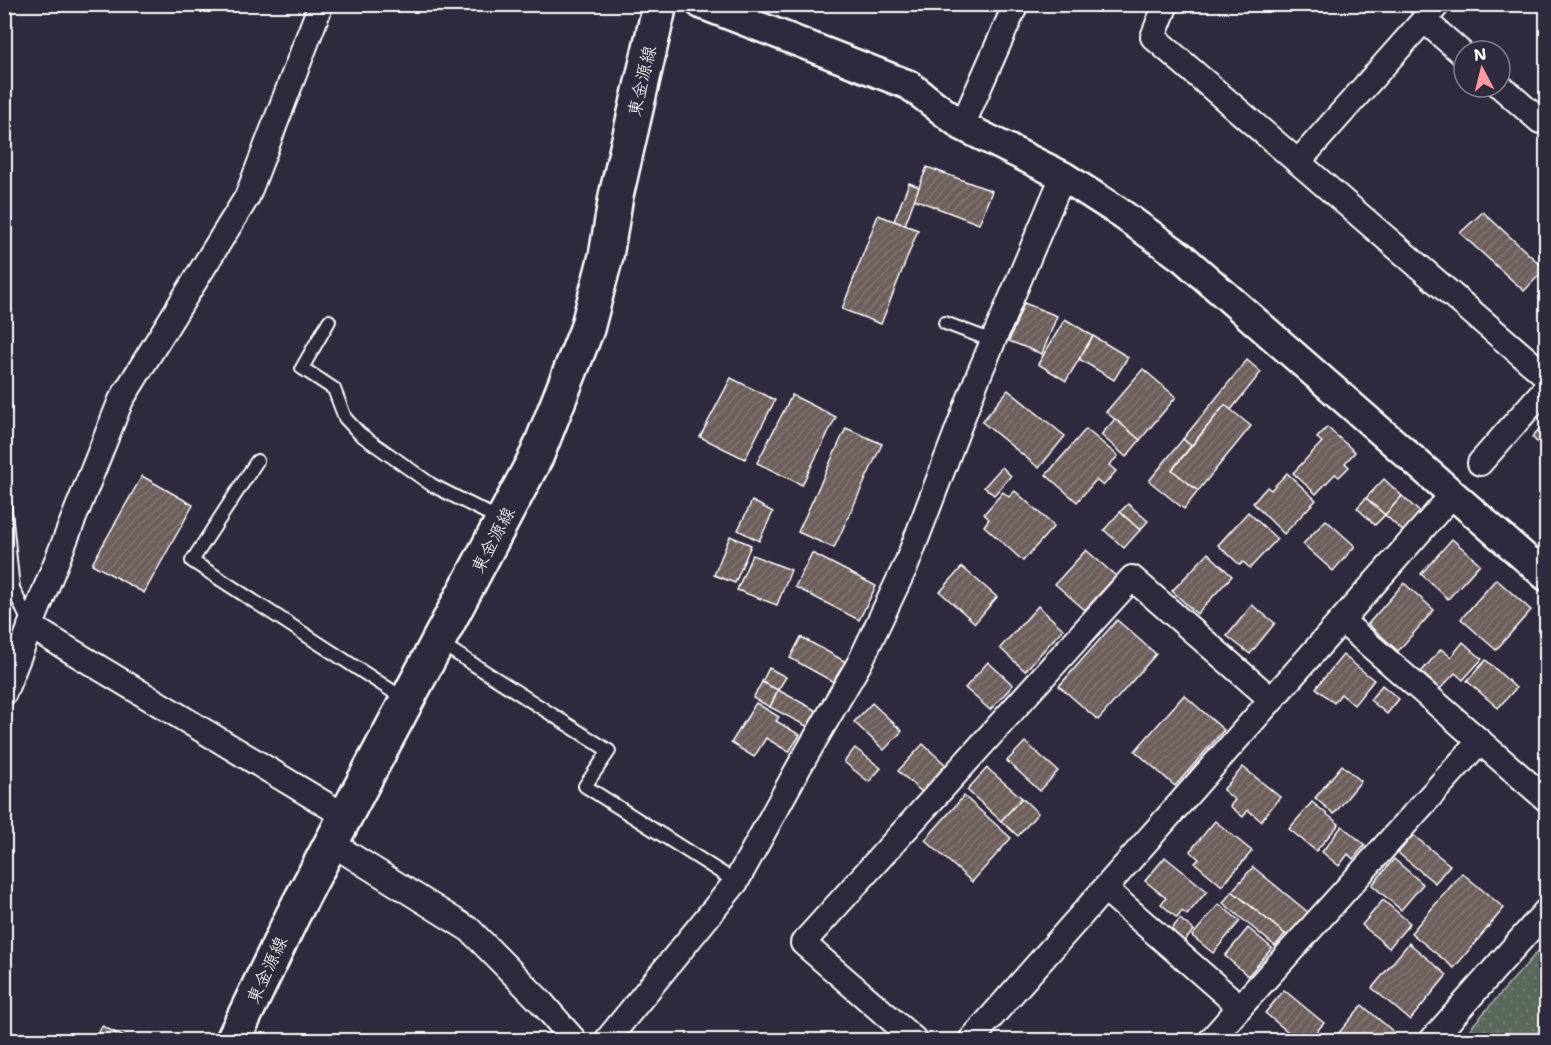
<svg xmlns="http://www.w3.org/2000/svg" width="1551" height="1045" viewBox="0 0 1551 1045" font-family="'Shantell Sans','Klee One',sans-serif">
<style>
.park{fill:url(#park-dots);stroke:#acb3ae;stroke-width:1.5}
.building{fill:url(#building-hatch);stroke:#fff;stroke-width:1.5}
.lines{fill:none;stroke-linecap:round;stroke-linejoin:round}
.service-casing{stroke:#fff;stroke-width:16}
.minor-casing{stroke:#fff;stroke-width:28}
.tertiary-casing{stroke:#fff;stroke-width:33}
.secondary-casing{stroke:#fff;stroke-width:38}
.service{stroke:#2f2a3d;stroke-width:12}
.minor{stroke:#2f2a3d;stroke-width:24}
.tertiary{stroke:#2f2a3d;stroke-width:28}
.secondary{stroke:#2f2a3d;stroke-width:33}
.labels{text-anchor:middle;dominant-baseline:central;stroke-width:5;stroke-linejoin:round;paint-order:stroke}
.street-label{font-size:18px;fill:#fff;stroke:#2f2a3d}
</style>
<defs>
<pattern id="park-dots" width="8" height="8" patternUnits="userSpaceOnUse" patternTransform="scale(1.5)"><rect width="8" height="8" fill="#5a675c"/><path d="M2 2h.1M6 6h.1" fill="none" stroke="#737e74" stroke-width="1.8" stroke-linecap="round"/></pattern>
<pattern id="building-hatch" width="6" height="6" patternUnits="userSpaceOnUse" patternTransform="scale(1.5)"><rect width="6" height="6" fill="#6d5e5b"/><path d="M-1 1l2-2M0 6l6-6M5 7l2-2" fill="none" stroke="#837674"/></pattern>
</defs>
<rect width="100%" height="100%" fill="#2f2a3d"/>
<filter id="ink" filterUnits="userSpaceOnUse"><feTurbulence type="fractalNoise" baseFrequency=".0167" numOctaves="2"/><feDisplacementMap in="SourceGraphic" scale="12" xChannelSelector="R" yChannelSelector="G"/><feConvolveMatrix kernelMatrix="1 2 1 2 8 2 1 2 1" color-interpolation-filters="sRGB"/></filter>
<g filter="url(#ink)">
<path class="park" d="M1546,942V1040H1460Z"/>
<g class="building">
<path d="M1402,4H1424L1414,15Z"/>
<path d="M927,167L992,191L979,224L914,199Z"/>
<path d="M909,183L919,187L905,225L894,221Z"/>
<path d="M1483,212L1545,269L1524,291L1460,233Z"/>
<path d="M878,215L918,230L881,324L842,309Z"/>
<path d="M1024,303L1057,316L1042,354L1009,341Z"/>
<path d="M1065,319L1093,336L1066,381L1038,364Z"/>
<path d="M1093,336L1128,357L1114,380L1079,359Z"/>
<path d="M1247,360L1261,372L1231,410L1225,405L1191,446L1183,439Z"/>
<path d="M1143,369L1176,397L1140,440L1106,412Z"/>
<path d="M731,378L775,400L745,459L700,437Z"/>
<path d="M1008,390L1065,436L1039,468L982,422Z"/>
<path d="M792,395L836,417L802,485L757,463Z"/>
<path d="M1225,405L1251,426L1198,491L1172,470Z"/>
<path d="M1115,419L1140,440L1126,457L1101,435Z"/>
<path d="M1546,421V451L1532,437Z"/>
<path d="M1327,427L1355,452L1345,463L1349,467L1339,477L1335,474L1316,494L1293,473L1322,442L1317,438Z"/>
<path d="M846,428L882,444L834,548L798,532Z"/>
<path d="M1086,429L1118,456L1109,465L1116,471L1103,486L1096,480L1077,502L1046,475Z"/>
<path d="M1183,439L1191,446L1172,470L1198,491L1184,509L1149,481Z"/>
<path d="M1002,467L1011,476L994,495L984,487Z"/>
<path d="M1287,473L1316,500L1284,534L1253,503L1267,487L1271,490Z"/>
<path d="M142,476L193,505L144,593L92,564Z"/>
<path d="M1384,479L1402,496L1385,515L1366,498Z"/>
<path d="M1015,491L1054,526L1023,561L984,526L989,519L984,514L1003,492L1009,497Z"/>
<path d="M1402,496L1423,515L1406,534L1385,515Z"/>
<path d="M1366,498L1385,515L1375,525L1357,508Z"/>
<path d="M752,501L773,512L759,541L738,530Z"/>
<path d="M1128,504L1148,521L1140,530L1120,512Z"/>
<path d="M1120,512L1140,530L1124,548L1104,530Z"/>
<path d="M1248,512L1277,539L1250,568L1243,562L1240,565L1218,545Z"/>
<path d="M1326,520L1355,546L1333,571L1303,544Z"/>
<path d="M730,536L751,545L735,583L714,575Z"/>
<path d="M1452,539L1480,564L1448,599L1421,574Z"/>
<path d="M1086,550L1116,576L1085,610L1055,584Z"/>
<path d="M812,553L876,586L859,620L795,587Z"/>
<path d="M1208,553L1232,576L1197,614L1172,591Z"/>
<path d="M752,555L791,570L777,605L737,590Z"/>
<path d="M962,567L997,597L975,623L940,592Z"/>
<path d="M1496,579L1531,610L1496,650L1461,619Z"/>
<path d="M1404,583L1434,610L1398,651L1368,624Z"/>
<path d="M1252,605L1275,623L1250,654L1227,636Z"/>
<path d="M1038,606L1063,629L1025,671L1000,648Z"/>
<path d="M1117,620L1156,654L1098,720L1059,686Z"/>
<path d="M801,637L848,663L837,684L790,658Z"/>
<path d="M1463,642L1482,659L1463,680L1455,673L1440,689L1421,672L1441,649L1451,657Z"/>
<path d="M1343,655L1374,680L1354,705L1341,694L1334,703L1316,688Z"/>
<path d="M1486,660L1516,688L1498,708L1467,681Z"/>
<path d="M988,662L1013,685L990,710L965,688Z"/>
<path d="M769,668L786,677L778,690L762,682Z"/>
<path d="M762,682L778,690L770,707L753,698Z"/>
<path d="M1382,685L1399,699L1387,714L1370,700Z"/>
<path d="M778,690L819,712L810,728L770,707Z"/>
<path d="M1184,695L1224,730L1175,786L1135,751Z"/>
<path d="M756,703L779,717L776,721L800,735L789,752L766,738L754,757L731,743Z"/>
<path d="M872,703L902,731L884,750L854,722Z"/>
<path d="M1025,742L1058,771L1040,791L1007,761Z"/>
<path d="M923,744L947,766L923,793L898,771Z"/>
<path d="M855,748L881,768L869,782L844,762Z"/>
<path d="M1342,765L1361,781L1334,814L1315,798Z"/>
<path d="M1243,767L1280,797L1261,821L1248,810L1243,817L1230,806L1235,800L1223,790Z"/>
<path d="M987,768L1022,798L1001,821L967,790Z"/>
<path d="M964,796L1011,838L972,882L925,840Z"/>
<path d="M1022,798L1038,813L1018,836L1001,821Z"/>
<path d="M1312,802L1339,824L1316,851L1289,829Z"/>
<path d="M1215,821L1252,851L1222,886L1195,863L1199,859L1190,851Z"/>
<path d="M1342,826L1365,845L1353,859L1348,854L1339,866L1322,852Z"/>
<path d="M1413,835L1450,865L1435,883L1398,853Z"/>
<path d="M1165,857L1207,891L1187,915L1182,911L1177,918L1161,904L1166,898L1145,881Z"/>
<path d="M1394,859L1423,884L1401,910L1372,885Z"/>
<path d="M1253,867L1309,913L1289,937L1232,891Z"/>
<path d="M1462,873L1504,908L1454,968L1411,933Z"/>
<path d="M1232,891L1285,934L1275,946L1223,903Z"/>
<path d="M1383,900L1410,923L1389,948L1362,925Z"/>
<path d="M1219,904L1240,921L1213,953L1192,936Z"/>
<path d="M1180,919L1194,930L1182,944L1168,933Z"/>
<path d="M1248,928L1272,948L1248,976L1225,956Z"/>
<path d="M1409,943L1447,975L1410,1020L1372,988Z"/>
<path d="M1284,990L1324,1023L1309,1040H1298L1265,1013Z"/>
<path d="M1362,1005L1395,1033L1389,1040H1333Z"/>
<path d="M102,1026L130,1040H95Z"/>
</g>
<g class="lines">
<defs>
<g id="service">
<path d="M329,321L302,368L334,389L345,418L360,434L432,485L501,520"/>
<path d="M945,323L993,341"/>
<path d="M257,461L192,561L406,700"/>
<path d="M4,501L13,588L30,625"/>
<path d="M440,643L609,751L585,786L736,882"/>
</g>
<g id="minor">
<path d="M1166,4L1153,37L1546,376"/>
<path d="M1424,20L1464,55"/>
<path d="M1500,86L1540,121L1546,114"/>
<path d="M962,126L1016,4"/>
<path d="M1298,162L1438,4"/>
<path d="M1480,463L1546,388"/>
<path d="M1342,621L1546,799"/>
<path d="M30,626L345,816"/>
<path d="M4,693L121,400L247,197L321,4"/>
<path d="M331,843L470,930L542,1003L574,1040"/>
<path d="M1105,889L1240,1007L1211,1040"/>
<path d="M1240,1007L1480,741"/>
<path d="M607,1040L736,882L799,767L860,662L907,563L977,379L1063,176"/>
<path d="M915,1040L803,943L1132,578L1272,700"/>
<path d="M971,1040L1453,494"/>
<path d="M1432,1040L1546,911"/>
</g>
<path id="tertiary" d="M701,4L909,85L962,126L1063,176L1116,210L1183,258L1546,576"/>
<path id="secondary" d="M233,1040L293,915L537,455L587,329L606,256L616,196L660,4"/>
</defs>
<use href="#service" class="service-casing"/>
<use href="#minor" class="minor-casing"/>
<use href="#tertiary" class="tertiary-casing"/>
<use href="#secondary" class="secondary-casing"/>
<use href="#service" class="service"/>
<use href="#minor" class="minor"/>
<use href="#tertiary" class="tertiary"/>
<use href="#secondary" class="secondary"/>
</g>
</g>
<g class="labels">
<g class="street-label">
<text transform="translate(642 81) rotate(-77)">東金源線</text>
<text transform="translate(493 540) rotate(-62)">東金源線</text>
<text transform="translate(267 970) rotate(-65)">東金源線</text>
</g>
</g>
<rect width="1551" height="1045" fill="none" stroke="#2f2a3d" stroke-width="24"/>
<rect x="12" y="12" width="1527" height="1021" fill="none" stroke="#fff" stroke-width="2" filter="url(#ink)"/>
<g transform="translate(1482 69) rotate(353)"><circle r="28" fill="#2f2a3d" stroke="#827f8b" stroke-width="1.5"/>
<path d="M0-4.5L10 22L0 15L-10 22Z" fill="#ff9aa2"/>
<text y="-9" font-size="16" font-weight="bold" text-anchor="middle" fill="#ffffff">N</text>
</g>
</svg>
